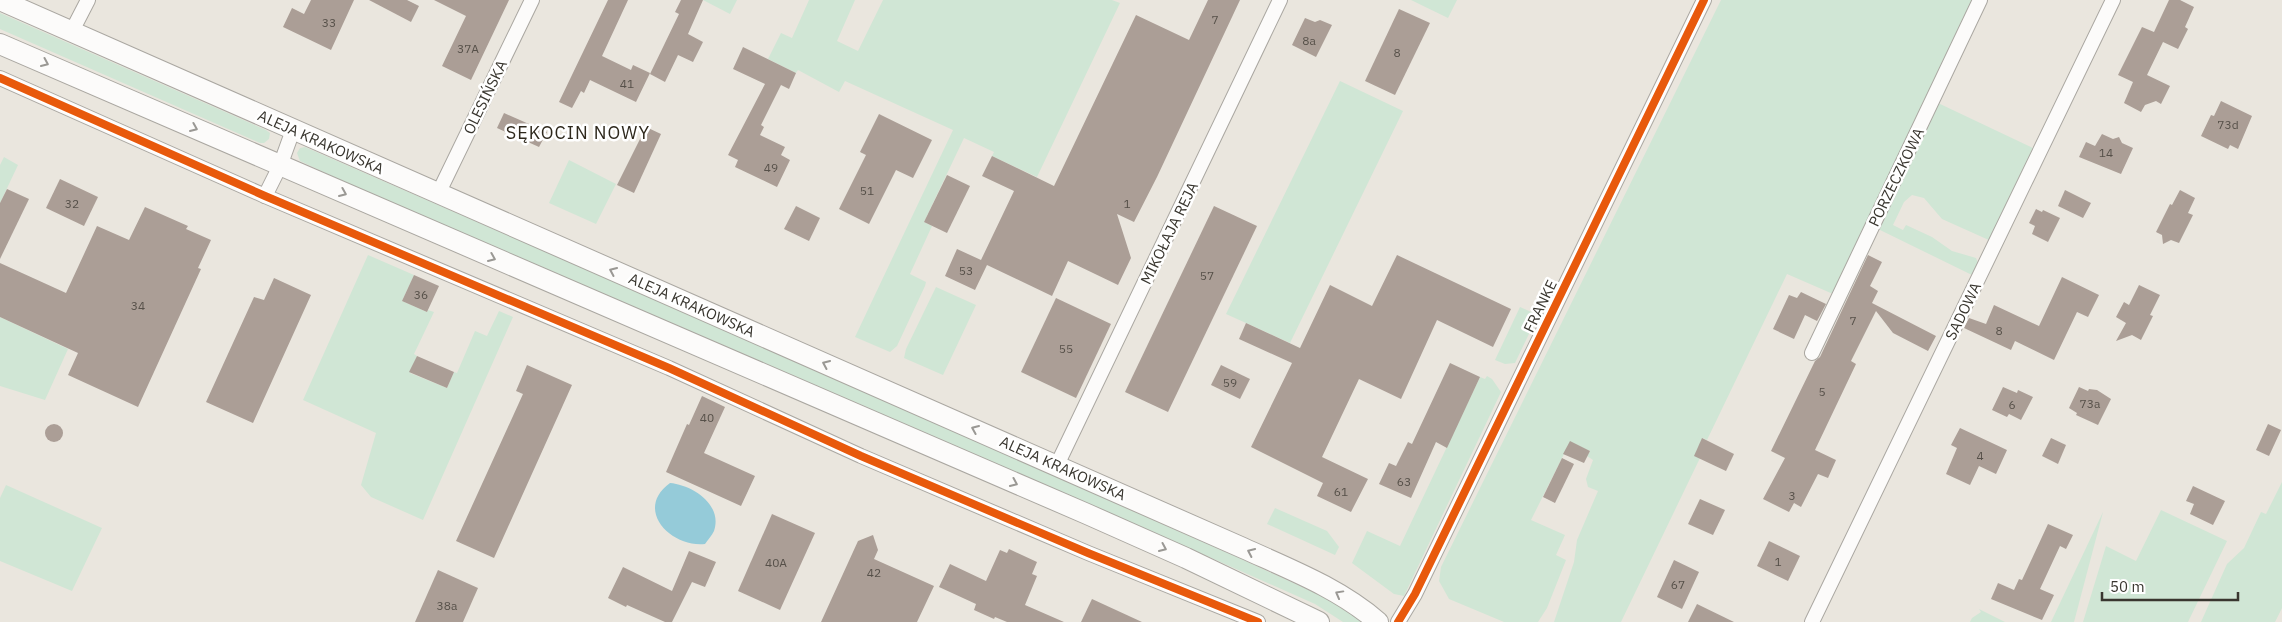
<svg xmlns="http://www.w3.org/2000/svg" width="2282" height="622" viewBox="0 0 2282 622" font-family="'IBM Plex Sans',sans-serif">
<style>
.green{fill:#d0e6d5}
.water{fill:#95cbd9}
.building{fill:#ab9e96}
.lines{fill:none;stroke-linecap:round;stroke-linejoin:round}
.street-casing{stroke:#aaa7a1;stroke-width:16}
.secondary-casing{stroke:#aaa7a1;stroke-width:22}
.street{stroke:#fcfbfa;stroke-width:14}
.secondary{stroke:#fcfbfa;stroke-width:20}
.cycleway-casing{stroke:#fff;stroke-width:11}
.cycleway{stroke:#e8590c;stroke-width:8}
.oneway{stroke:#9a9894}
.labels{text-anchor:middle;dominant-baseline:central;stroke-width:5;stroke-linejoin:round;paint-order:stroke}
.number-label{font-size:12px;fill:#565049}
.street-label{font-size:15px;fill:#39362f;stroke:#fff}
.quarter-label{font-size:18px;letter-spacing:1px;fill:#2e281c;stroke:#fff}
</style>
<rect width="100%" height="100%" fill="#eae6de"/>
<g class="green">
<path d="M703,0H737L730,14Z"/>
<path d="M809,0H855L837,41L858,51L883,0H1112L1120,3L1037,177L992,156L994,152L964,138L924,222L932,226L910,274L926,282L925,286L897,346L890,352L855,337L953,130L845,81L839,92L798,70L796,73L768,59L781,33L792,38Z"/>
<path d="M1411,0H1457L1448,18Z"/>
<path d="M1721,0H1975L1833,294L1787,274L1707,440L1703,438L1700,458L1621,622H1554L1574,562L1577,540L1598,491L1588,487L1586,479L1593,460L1587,456L1590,451L1570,442L1531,520L1565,535L1556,555L1566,560L1547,608L1538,622H1504L1449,599L1439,581L1441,567Z"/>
<path d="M0,13L266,130L270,133L269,139L264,143H260L0,29Z"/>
<path d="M1340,81L1403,111L1290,343L1226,314Z"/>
<path d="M1938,103L2035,149L1991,241L1942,219L1924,198L1912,195L1904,202L1893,225L1903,230L1906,225L1932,237L1952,251L1976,258L1979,265L1974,276L1878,229Z"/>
<path d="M305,147L776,352L1239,558L1324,597L1345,608L1362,622H1343L1315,604C994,461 671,323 349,184L300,161L297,153L300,148Z"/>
<path d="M4,157L18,165L0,203V165Z"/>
<path d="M569,160L616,184L596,224L549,203Z"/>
<path d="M368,255L414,275L402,301L427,312L428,310L434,312L414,354L417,356L410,373L447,388L454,372L457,373L475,331L487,336L499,311L513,317L423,520L371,497L361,485L376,433L303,400Z"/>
<path d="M936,287L976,305L943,375L904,358L906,349Z"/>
<path d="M1520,307L1538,315L1515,363L1505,364L1495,360Z"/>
<path d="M0,317L68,349L45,400L0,386Z"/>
<path d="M1487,376L1492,379L1501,392L1404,596L1394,594L1352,563L1367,531L1400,546L1480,377L1485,379Z"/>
<path d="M2282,482V608L2275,622H2201L2227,564L2244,548L2261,512L2266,514Z"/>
<path d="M6,485L102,528L72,591L0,561V498Z"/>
<path d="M1275,508L1327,531L1339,547L1335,555L1267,524Z"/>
<path d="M2161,510L2227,541L2188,622H2083L2106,546L2136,561Z"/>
<path d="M2103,512L2074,622H2051Z"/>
<path d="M1979,609L2005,622H1970L1972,618L1981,612Z"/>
</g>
<path class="water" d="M670,483C692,485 723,504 714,531C712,535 708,540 705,544C672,548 633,510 670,483Z"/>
<g class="building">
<path d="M311,0H354L331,50L283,27L292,8L304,14Z"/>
<path d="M369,0H407L419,6L411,22Z"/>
<path d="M434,0H509L471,80L442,66L466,16Z"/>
<path d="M608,0H628L602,56L631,70L633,65L650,73L636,102L590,80L584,93L581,91L572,108L559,102Z"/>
<path d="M681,0H703L688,34L703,42L693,62L678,55L665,82L650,74L679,14L675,12Z"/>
<path d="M1208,0H1240L1157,177L1134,222L1117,214L1131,258L1118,285L1068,261L1052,296L987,265L975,290L945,276L957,249L981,260L1014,191L982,176L992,156L1054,186L1136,15L1189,40Z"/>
<path d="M2169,0H2180L2194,7L2185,27L2188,29L2178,49L2163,42L2147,75L2170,86L2161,104L2156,101L2145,105L2141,112L2124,103L2133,82L2118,75L2142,27L2154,32Z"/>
<path d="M1399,9L1430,23L1395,95L1365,81Z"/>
<path d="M1305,18L1315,22L1320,20L1332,25L1316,57L1292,45Z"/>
<path d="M743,47L796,73L789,89L781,85L761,125L764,127L760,135L785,147L781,155L790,160L777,187L735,167L738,160L728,155L765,84L733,69Z"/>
<path d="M2221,101L2252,116L2238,149L2230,145L2228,149L2201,136L2211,115L2214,116Z"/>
<path d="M504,113L547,132L539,147L497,128Z"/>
<path d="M879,114L932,140L913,178L896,170L869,224L839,209L866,155L860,152Z"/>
<path d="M646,127L661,134L634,193L617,185Z"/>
<path d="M2102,134L2113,139L2119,137L2122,143L2133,148L2121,174L2079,157L2086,142L2095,146Z"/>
<path d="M947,175L970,186L947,233L924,222Z"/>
<path d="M60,179L98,197L84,226L46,208Z"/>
<path d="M7,189L29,199L0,259V203Z"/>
<path d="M2065,190L2091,203L2083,218L2058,206Z"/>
<path d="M2180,190L2195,198L2188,213L2193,215L2179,243L2171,240L2163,244L2162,235L2156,232L2170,204L2172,205Z"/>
<path d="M796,206L820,218L809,241L784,229Z"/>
<path d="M1214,206L1257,226L1168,412L1125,392Z"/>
<path d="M145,207L188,226L186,229L211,240L198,268L201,269L138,407L68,375L78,353L0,317V263L66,293L97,226L129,240Z"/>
<path d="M2036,209L2042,212L2043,210L2060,218L2048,242L2032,234L2035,226L2029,223Z"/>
<path d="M1397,255L1511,309L1493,347L1437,320L1401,399L1359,379L1322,457L1368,479L1351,512L1317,496L1323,483L1251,447L1292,363L1239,339L1246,323L1300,348L1330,285L1372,306Z"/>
<path d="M1868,255L1882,262L1870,286L1878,291L1872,303L1936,336L1928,351L1893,333L1876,311L1851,361L1856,364L1815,450L1836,460L1828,478L1818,474L1801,507L1794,503L1789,512L1763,499L1785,458L1771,451L1815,361L1820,357Z"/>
<path d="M414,275L439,286L427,312L402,301Z"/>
<path d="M2062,277L2099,295L2088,317L2077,312L2054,360L2015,341L2011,350L1964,328L1969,318L1986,324L1994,305L2039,326Z"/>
<path d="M274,278L311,295L253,423L206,402L254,297L264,300Z"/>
<path d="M2139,285L2160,295L2150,315L2153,316L2141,340L2132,335L2116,341L2126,323L2116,317L2124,302L2129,305Z"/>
<path d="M1801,292L1826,304L1817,321L1805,315L1794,339L1773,329L1789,295L1797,298Z"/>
<path d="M1056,298L1111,324L1076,398L1021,372Z"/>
<path d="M417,356L454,372L447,388L409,372Z"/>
<path d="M1450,363L1480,377L1447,448L1436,442L1411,498L1379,484L1389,463L1396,466L1408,442L1412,444Z"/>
<path d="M527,365L572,385L494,558L456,541L523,394L516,391Z"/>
<path d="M1221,365L1250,379L1240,399L1211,385Z"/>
<path d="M2003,387L2017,393L2018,390L2033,397L2021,420L2009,414L2007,417L1992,410Z"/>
<path d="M2079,387L2088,391L2089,389L2097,390L2111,399L2098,425L2076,415L2077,413L2069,408Z"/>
<path d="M702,396L725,407L704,453L755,476L741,506L666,472L687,424L689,425Z"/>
<path d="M2268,424L2281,430L2269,456L2256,450Z"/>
<circle cx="54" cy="433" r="9"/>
<path d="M1960,428L2007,450L1996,474L1979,466L1970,485L1946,474L1957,448L1951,445Z"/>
<path d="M1702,438L1734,454L1726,471L1694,456Z"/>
<path d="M2051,438L2066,445L2058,464L2042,456Z"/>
<path d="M1570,441L1590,451L1584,463L1563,454Z"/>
<path d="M1562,458L1574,464L1555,503L1543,497Z"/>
<path d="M2193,486L2225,501L2213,525L2190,514L2194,504L2186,501Z"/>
<path d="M1700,499L1725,510L1713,535L1688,524Z"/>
<path d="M772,514L815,533L780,610L738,591Z"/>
<path d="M2048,524L2073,535L2066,549L2060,546L2040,589L2054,595L2042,620L1991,599L1998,583L2014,590L2019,579L2022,580Z"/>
<path d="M873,535L878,550L874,559L934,586L917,622H821L858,541Z"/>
<path d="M1769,541L1800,556L1788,581L1757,566Z"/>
<path d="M1009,549L1037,562L1032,574L1037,576L1025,605L1064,622H1007L995,617L994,619L974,610L976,604L939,587L950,564L986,581L1000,550L1007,553Z"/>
<path d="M689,551L716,562L705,587L692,582L672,622H665L627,605L626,607L608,598L623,567L672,591Z"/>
<path d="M1674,560L1699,572L1682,609L1657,597Z"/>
<path d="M438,570L478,588L463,622H415Z"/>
<path d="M1092,599L1142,622H1081Z"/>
<path d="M1697,604L1734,622H1688Z"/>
</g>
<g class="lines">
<defs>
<g id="street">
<path d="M72,31L88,0"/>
<path d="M0,78L265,196L669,368L861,456L1088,553L1258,622"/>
<path d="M438,194L532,0"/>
<path d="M265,196L280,166L293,130"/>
<path d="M1812,353L1980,0"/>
<path d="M1057,465L1280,0"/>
<path d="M1398,622L1415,594L1704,0"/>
<path d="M1812,622L2113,0"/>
</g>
<g id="secondary">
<path d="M0,0L1243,548C1289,569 1339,588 1378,622"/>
<path d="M0,44L1087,514L1186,558L1319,622"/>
</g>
</defs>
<use href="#street" class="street-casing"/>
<use href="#secondary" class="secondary-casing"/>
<use href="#street" class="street"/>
<use href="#secondary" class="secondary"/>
<defs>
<g id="cycleway">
<path d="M0,78L265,196L669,368L861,456L1088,553L1258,622"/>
<path d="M1398,622L1415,594L1704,0"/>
</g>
</defs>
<use href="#cycleway" class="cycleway-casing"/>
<use href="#cycleway" class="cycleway"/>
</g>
<defs><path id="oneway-chevron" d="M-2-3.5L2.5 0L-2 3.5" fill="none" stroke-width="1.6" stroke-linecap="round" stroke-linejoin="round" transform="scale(1.25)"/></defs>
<g class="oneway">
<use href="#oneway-chevron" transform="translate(45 63) rotate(24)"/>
<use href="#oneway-chevron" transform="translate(194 128) rotate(23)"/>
<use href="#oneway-chevron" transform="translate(343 193) rotate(23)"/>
<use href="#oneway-chevron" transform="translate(492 258) rotate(23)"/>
<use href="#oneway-chevron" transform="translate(613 271) rotate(-156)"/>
<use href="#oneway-chevron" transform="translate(826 364) rotate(-156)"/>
<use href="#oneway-chevron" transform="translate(975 429) rotate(-157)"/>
<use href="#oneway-chevron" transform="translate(1014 483) rotate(24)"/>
<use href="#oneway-chevron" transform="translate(1163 548) rotate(24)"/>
<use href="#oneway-chevron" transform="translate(1251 552) rotate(-155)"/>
<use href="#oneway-chevron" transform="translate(1339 594) rotate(-151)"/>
</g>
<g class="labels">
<g class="number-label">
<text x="1215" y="19">7</text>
<text x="329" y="22">33</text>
<text x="1309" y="40">8a</text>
<text x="468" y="48">37A</text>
<text x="1397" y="52">8</text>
<text x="627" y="83">41</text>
<text x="2228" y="124">73d</text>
<text x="2106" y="152">14</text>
<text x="771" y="167">49</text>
<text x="867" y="190">51</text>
<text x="72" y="203">32</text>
<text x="1127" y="203">1</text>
<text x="966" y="270">53</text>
<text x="1207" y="275">57</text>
<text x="421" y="294">36</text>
<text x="138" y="305">34</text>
<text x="1853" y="320">7</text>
<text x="1999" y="330">8</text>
<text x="1066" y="348">55</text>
<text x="1230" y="382">59</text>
<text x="1822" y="391">5</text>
<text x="2090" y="403">73a</text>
<text x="2012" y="404">6</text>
<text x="707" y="417">40</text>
<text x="1980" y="455">4</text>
<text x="1404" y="481">63</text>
<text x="1341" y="491">61</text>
<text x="1792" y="495">3</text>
<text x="1778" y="561">1</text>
<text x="776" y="562">40A</text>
<text x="874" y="572">42</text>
<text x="1678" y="584">67</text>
<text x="447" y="605">38a</text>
</g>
<g class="street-label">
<text transform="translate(485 97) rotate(-64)">OLESIŃSKA</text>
<text transform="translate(321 142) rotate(24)">ALEJA KRAKOWSKA</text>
<text transform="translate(1896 177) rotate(-64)">PORZECZKOWA</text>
<text transform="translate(1169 233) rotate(-64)">MIKOŁAJA REJA</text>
<text transform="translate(692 305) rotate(24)">ALEJA KRAKOWSKA</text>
<text transform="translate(1540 306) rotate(-64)">FRANKE</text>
<text transform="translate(1963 311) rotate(-64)">SADOWA</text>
<text transform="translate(1063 468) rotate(24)">ALEJA KRAKOWSKA</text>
</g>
<g class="quarter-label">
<text x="578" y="132">SĘKOCIN NOWY</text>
</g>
</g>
<path d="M2102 592v8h136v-8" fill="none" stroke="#39362f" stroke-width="2.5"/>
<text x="2110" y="592" font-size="15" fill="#39362f" stroke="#ffffff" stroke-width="4" paint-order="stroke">50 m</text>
</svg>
